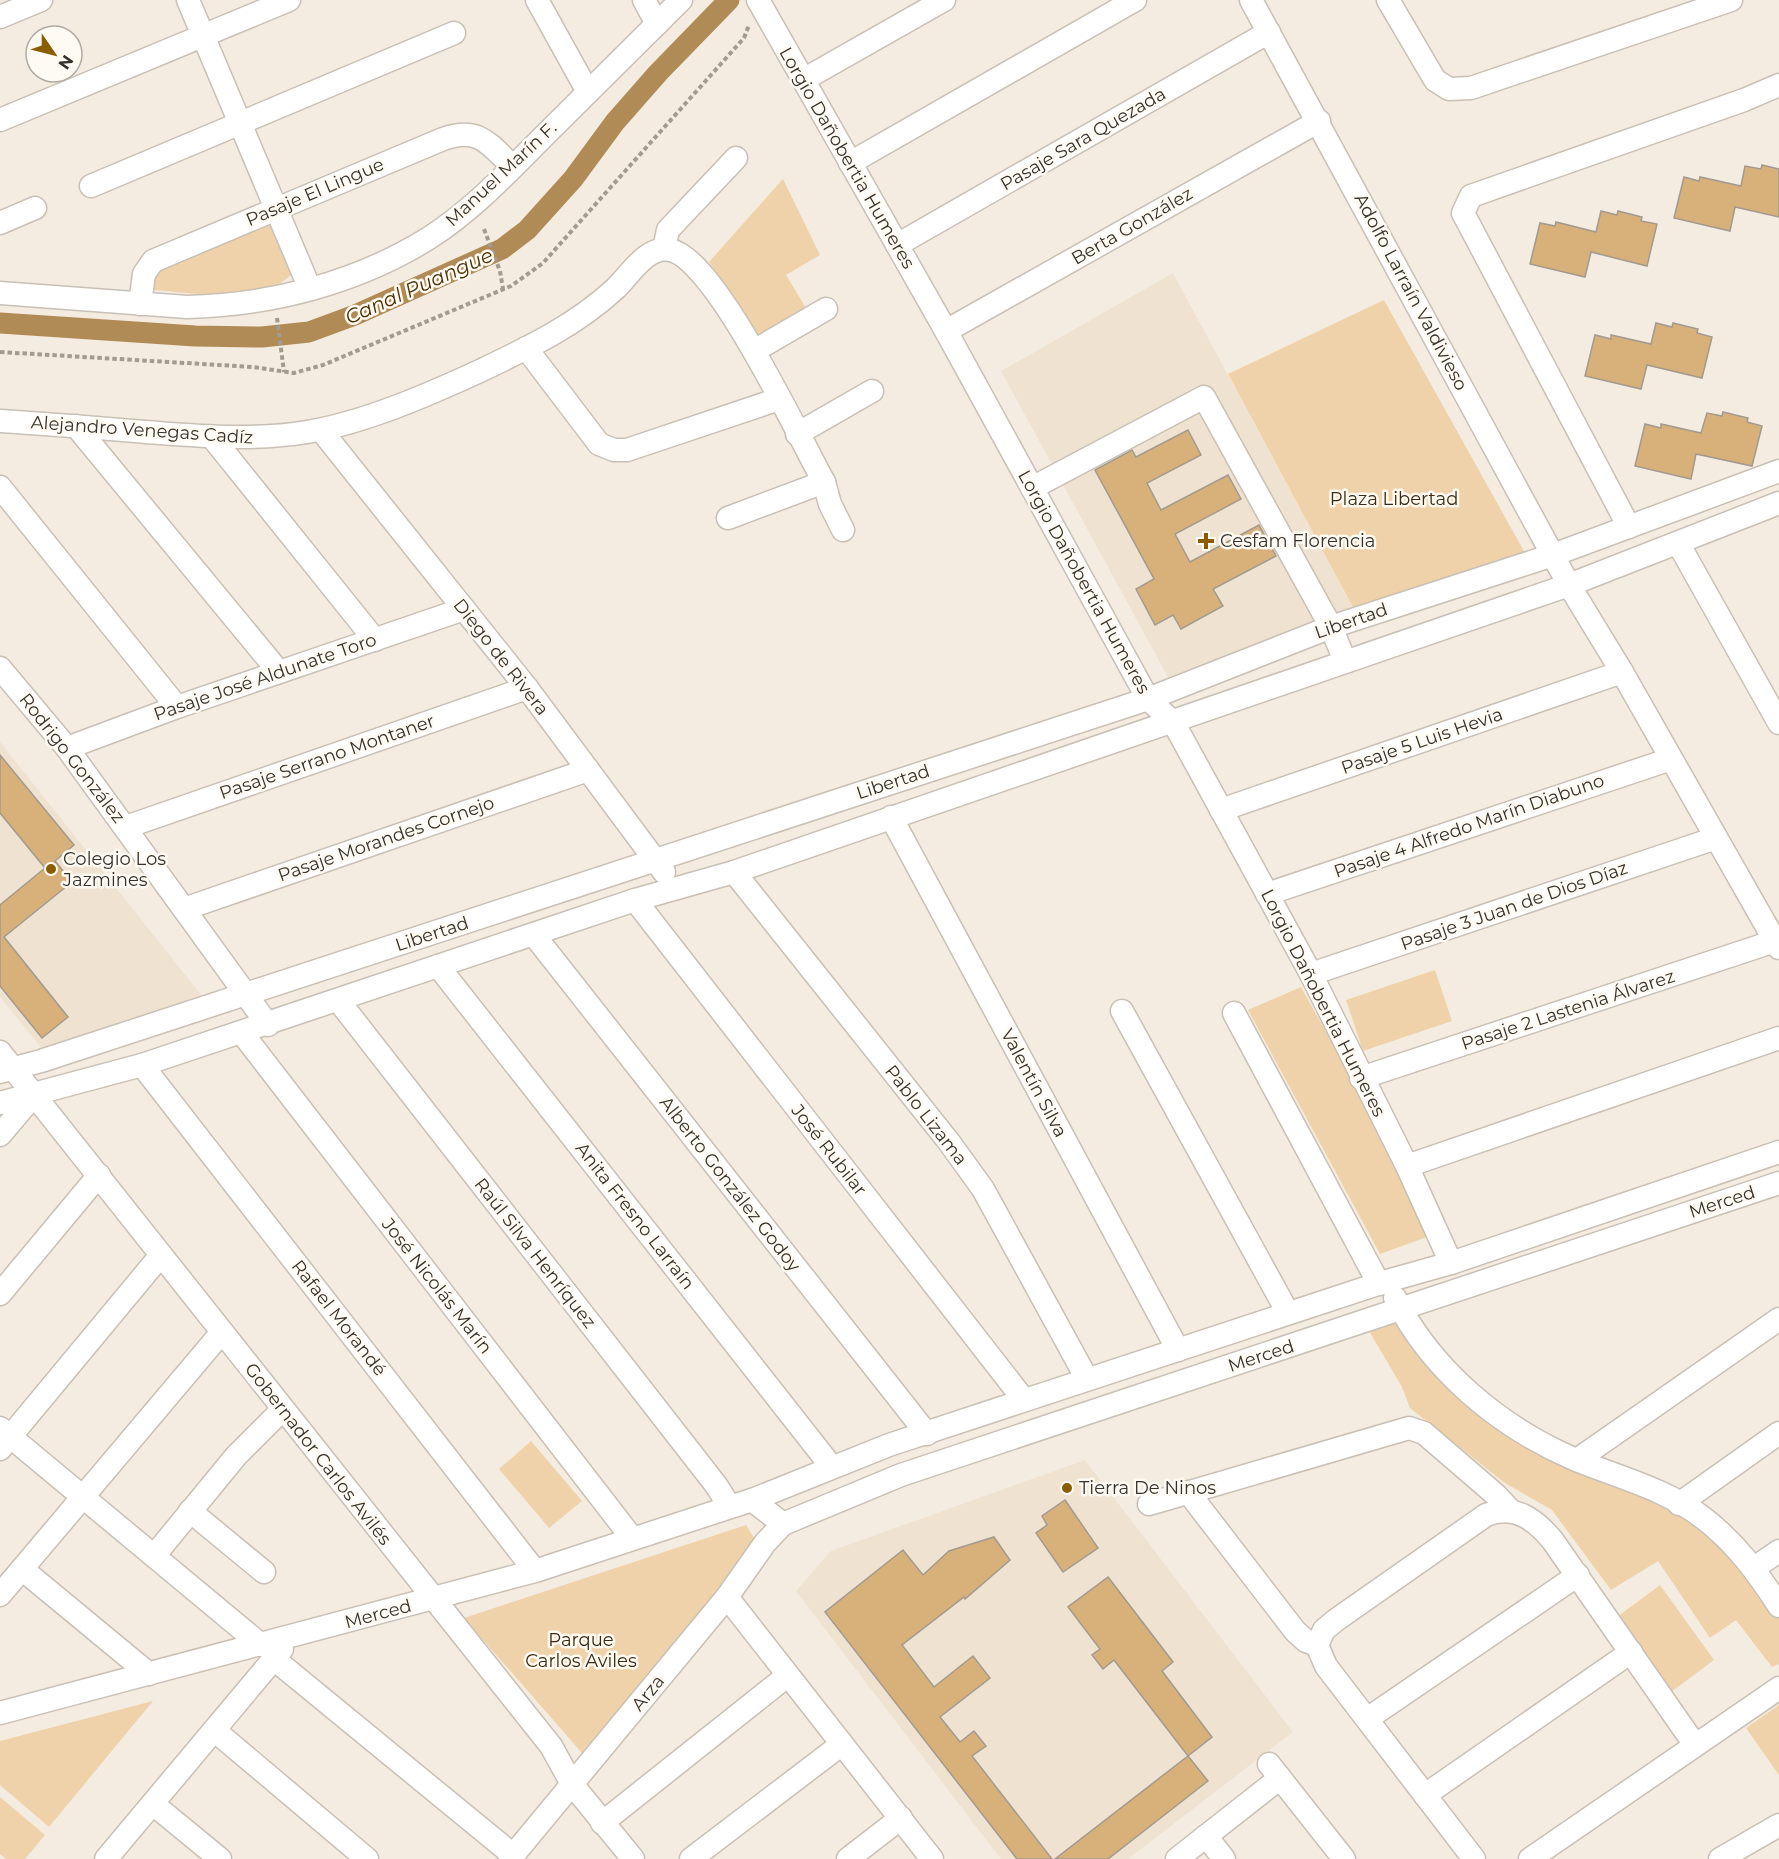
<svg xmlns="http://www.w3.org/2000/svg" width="1779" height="1859" viewBox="0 0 1779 1859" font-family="Montserrat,sans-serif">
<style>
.built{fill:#f0e2d0}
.green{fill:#efd2aa}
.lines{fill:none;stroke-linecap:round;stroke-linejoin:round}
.canal{stroke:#b18b56;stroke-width:21}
.building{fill:#d8b17a;stroke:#a29a8f;stroke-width:1.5}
.minor-casing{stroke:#c9c0b5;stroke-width:25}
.path{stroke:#a19b92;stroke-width:4;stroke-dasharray:4.5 3;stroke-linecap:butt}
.minor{stroke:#fff;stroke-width:22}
.poi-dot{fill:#8b5d02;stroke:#fffaf2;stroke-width:2}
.labels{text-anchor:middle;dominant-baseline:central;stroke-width:5;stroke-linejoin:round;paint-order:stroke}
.street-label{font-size:18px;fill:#35312d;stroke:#fffaf2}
.park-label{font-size:18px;fill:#3c2b12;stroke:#fffaf2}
.poi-label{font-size:18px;fill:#35312d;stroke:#fffaf2;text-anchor:start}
.water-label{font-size:20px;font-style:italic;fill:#4d3205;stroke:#fffaf2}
</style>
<rect width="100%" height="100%" fill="#f4ece0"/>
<g class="built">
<path d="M1173,273L1354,609L1168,677L1001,371Z"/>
<path d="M0,742L209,1005L53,1062L0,997Z"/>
<path d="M1085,1460L1293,1732L1128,1859H1001L796,1591L831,1551Z"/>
</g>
<g class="green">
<path d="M783,179L820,255L786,275L809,313L761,338L709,262Z"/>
<path d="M270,225L291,275C260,305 194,293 154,290L155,276L158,271Z"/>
<path d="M1384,300L1525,553L1354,609L1228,374Z"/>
<path d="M1435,970L1452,1021L1363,1051L1346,1000Z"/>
<path d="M1301,987L1438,1233L1380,1254L1248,1010Z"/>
<path d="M1396,1322L1439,1372L1663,1501L1721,1541L1779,1616V1664L1772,1667L1736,1620L1710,1638L1658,1561L1611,1590L1552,1510L1505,1483L1410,1408L1402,1387L1369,1331Z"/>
<path d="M531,1441L582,1501L549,1528L499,1469Z"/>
<path d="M746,1525L757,1543L582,1753L464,1618Z"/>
<path d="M1660,1585L1714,1660L1667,1695L1613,1620Z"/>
<path d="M153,1701L49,1827L0,1785V1741Z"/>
<path d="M1779,1705V1775L1746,1728Z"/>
<path d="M0,1797L45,1835L25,1859H6L0,1854Z"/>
</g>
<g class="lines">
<path class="canal" d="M0,323L195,336L262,337L309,332L355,315L502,249L527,230L573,179L615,122L658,73L729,0"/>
</g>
<g class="building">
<path d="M1762,165L1779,169V217L1735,207L1730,231L1674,218L1684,177L1699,181L1700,177L1741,186L1745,166L1761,169Z"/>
<path d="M1601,211L1617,215L1618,211L1642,217L1641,221L1657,224L1647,266L1591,252L1585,277L1530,264L1540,223L1555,226L1556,222L1596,232Z"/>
<path d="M1656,323L1672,327L1673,323L1698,329L1697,333L1712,337L1702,378L1647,365L1641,389L1585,376L1595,335L1611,339V335L1651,344Z"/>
<path d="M1723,412L1748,418L1747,422L1762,426L1752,466L1696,454L1691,479L1635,466L1645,424L1661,428V424L1701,433L1707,413L1722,416Z"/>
<path d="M1188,430L1201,455L1147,483L1161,510L1228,475L1241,499L1175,534L1190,562L1259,525L1276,556L1213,589L1223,606L1181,629L1173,615L1155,625L1136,589L1154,579L1095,470L1132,450L1136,457Z"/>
<path d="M0,755L74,845L55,861L72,882L4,937L68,1017L42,1038L0,986V905L45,868L0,813Z"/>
<path d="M1065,1500L1098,1548L1063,1572L1036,1533L1047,1525L1042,1516Z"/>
<path d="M994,1537L1010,1560L965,1599L964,1597L902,1645L934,1687L973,1656L990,1678L940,1717L960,1742L974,1731L986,1746L972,1756L1052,1859H1017L825,1612L903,1550L923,1575L949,1551Z"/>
<path d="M1108,1577L1173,1662L1162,1671L1212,1737L1188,1756L1114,1660L1103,1669L1092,1655L1100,1649L1068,1607Z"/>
<path d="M1188,1756L1208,1781L1108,1859H1055Z"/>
</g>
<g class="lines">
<defs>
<g id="minor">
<path d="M188,0L310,289"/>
<path d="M537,0L588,92"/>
<path d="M644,0L657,24"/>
<path d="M758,0L946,331L1148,699L1173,722L1183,740L1311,974L1407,1166L1451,1263"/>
<path d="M1251,0L1569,585L1622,672L1779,948"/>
<path d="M1388,0L1435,80L1449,89L1471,88L1731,0"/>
<path d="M0,17L41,0"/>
<path d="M803,80L944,0"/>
<path d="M0,120L289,0"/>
<path d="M850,163L1135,0"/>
<path d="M91,186L454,33"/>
<path d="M0,223L35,208"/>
<path d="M897,245L1269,32"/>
<path d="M664,249L668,230L736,158"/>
<path d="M0,293L187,307C271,305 357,283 429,238C473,210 509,171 545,135C590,90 636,45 681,0"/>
<path d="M140,304L144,274L153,261L443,139C479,126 489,144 513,167"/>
<path d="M946,331L1319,121"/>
<path d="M526,348L599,444L614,450H627L779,399"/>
<path d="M754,351L826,309"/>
<path d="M0,421C49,424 97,428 146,432C200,436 253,441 307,432C364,423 430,394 482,370C530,347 576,325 615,289C630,275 647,245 670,250C715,258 800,439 824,482L830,504L843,530"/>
<path d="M76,426L279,672"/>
<path d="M321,430L527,688L664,872"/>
<path d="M797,434L872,391"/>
<path d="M212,437L375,640"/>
<path d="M0,487L177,707"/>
<path d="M1032,488L1204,397L1331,627L1345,661"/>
<path d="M728,518L824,482"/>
<path d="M1629,527L1463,213L1471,196L1744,100L1779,85"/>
<path d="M1678,543L1779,723"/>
<path d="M0,668L67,748L268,1025"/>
<path d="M67,748L177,707L464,609"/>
<path d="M1221,810L1622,672"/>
<path d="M891,817L1178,1350"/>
<path d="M126,827L527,688"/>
<path d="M734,872L949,1142L983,1189L1087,1379"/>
<path d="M1267,894L1671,759"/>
<path d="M635,900L1024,1400"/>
<path d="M184,909L588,770"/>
<path d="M534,935L927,1434"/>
<path d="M438,966L831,1466"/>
<path d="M1311,974L1716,838"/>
<path d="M338,1000L716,1485L730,1507"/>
<path d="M1122,1011L1288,1313"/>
<path d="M1234,1013L1379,1284"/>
<path d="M242,1033L632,1538"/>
<path d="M0,1052L551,1746L572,1784L633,1859"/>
<path d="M142,1065L535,1571"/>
<path d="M0,1072L41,1061L1148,699L1331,627L1553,555L1779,471"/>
<path d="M1361,1078L1775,941"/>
<path d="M0,1103L142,1065L635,900L734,872L1569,585L1779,503"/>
<path d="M0,1135L34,1095"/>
<path d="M1407,1166L1779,1038"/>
<path d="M0,1294L99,1175"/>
<path d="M1395,1298C1432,1371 1500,1427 1574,1459C1617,1477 1664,1488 1702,1517C1735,1542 1757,1572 1779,1606"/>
<path d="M0,1428L261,1645"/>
<path d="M0,1449L161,1255"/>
<path d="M1577,1460L1779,1319"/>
<path d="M1188,1492L1295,1631L1306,1641L1317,1645"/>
<path d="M752,1500L783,1524L901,1475L1779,1183"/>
<path d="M1149,1504L1409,1428L1424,1433L1496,1495L1510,1510"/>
<path d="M1679,1504L1779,1433"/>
<path d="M190,1511L264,1572"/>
<path d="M154,1556L236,1456L283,1409"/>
<path d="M1754,1568L1779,1551"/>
<path d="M22,1569L149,1674"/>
<path d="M0,1595L222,1332"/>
<path d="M727,1597L932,1859"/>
<path d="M1317,1645L1324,1630L1336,1620L1486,1515C1515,1504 1535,1519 1553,1541L1695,1745"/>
<path d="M1317,1645L1326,1666L1474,1859"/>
<path d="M274,1659L513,1855"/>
<path d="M0,1713L535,1571L752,1500L889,1445L1387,1281L1451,1263L1779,1152"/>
<path d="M1367,1719L1578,1575"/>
<path d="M214,1730L367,1859"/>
<path d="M1269,1764L1344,1859"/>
<path d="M1425,1795L1631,1652"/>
<path d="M153,1804L220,1859"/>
<path d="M602,1823L787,1676"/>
<path d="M1206,1836L1224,1859"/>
<path d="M106,1859L282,1649"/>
<path d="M510,1859L727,1597L765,1543L783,1524"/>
<path d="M691,1859L842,1744"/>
<path d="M848,1859L901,1818"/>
<path d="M1177,1859L1280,1778"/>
<path d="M1530,1859L1779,1688"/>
<path d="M1720,1859L1779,1825"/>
</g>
</defs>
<use href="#minor" class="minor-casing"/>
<g class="path">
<path d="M484,229L500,271L503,289"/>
<path d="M277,318L284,372"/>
<path d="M0,352L253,367L294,373L323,365L511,286L543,263L744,38L749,25"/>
</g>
<use href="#minor" class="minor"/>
</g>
<g class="poi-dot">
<path d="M1203 532h6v6h6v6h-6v6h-6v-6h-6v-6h6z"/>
<circle cx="51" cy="869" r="6"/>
<circle cx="1067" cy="1488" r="6"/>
</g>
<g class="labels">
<g class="street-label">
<text transform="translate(1083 139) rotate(-30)">Pasaje Sara Quezada</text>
<text transform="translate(847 158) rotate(60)">Lorgio Dañobertia Humeres</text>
<text transform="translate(501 174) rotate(-43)">Manuel Marín F.</text>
<text transform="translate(315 192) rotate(-23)">Pasaje El Lingue</text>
<text transform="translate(1132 226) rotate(-30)">Berta González</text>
<text transform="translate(1411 292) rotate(62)">Adolfo Larraín Valdivieso</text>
<text transform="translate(142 430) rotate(4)">Alejandro Venegas Cadíz</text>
<text transform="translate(1084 582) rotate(61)">Lorgio Dañobertia Humeres</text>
<text transform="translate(1351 621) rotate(-19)">Libertad</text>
<text transform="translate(501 657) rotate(52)">Diego de Rivera</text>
<text transform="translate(265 677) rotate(-19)">Pasaje José Aldunate Toro</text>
<text transform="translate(1422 741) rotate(-19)">Pasaje 5 Luis Hevia</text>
<text transform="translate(327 757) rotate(-19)">Pasaje Serrano Montaner</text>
<text transform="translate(72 758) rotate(52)">Rodrigo González</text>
<text transform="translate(893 782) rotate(-18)">Libertad</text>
<text transform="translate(1469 826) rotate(-19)">Pasaje 4 Alfredo Marín Diabuno</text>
<text transform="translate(386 839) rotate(-19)">Pasaje Morandes Cornejo</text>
<text transform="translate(1514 906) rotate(-19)">Pasaje 3 Juan de Dios Díaz</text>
<text transform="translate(432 934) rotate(-18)">Libertad</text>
<text transform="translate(1323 1003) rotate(63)">Lorgio Dañobertia Humeres</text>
<text transform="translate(1568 1010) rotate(-18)">Pasaje 2 Lastenia Álvarez</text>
<text transform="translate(1034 1083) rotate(62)">Valentín Silva</text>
<text transform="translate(926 1115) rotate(52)">Pablo Lizama</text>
<text transform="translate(829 1150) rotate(52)">José Rubilar</text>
<text transform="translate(730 1184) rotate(52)">Alberto González Godoy</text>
<text transform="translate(1722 1202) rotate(-18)">Merced</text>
<text transform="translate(635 1216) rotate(52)">Anita Fresno Larraín</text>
<text transform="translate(535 1253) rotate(52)">Raúl Silva Henríquez</text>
<text transform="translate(437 1286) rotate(52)">José Nicolás Marín</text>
<text transform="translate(339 1318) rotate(52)">Rafael Morandé</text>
<text transform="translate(1261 1356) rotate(-18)">Merced</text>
<text transform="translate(318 1454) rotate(52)">Gobernador Carlos Avilés</text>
<text transform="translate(378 1614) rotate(-15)">Merced</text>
<text transform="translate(648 1693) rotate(-51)">Arza</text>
</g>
<g class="park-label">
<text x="1394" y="499">Plaza Libertad</text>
<text x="581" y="1640">Parque<tspan x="581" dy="21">Carlos Aviles</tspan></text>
</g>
<g class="poi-label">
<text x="1220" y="541">Cesfam Florencia</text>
<text x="63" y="859">Colegio Los<tspan x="63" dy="21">Jazmines</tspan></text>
<text x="1079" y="1488">Tierra De Ninos</text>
</g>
<g class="water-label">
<text transform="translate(419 286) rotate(-24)">Canal Puangue</text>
</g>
</g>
<g transform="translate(54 54) rotate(125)"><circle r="28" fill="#fffaf2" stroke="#aeaaa3" stroke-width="1.5"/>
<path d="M0-4.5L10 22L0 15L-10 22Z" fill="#8b5d02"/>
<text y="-9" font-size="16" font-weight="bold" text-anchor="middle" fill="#35312d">N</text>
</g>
</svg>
